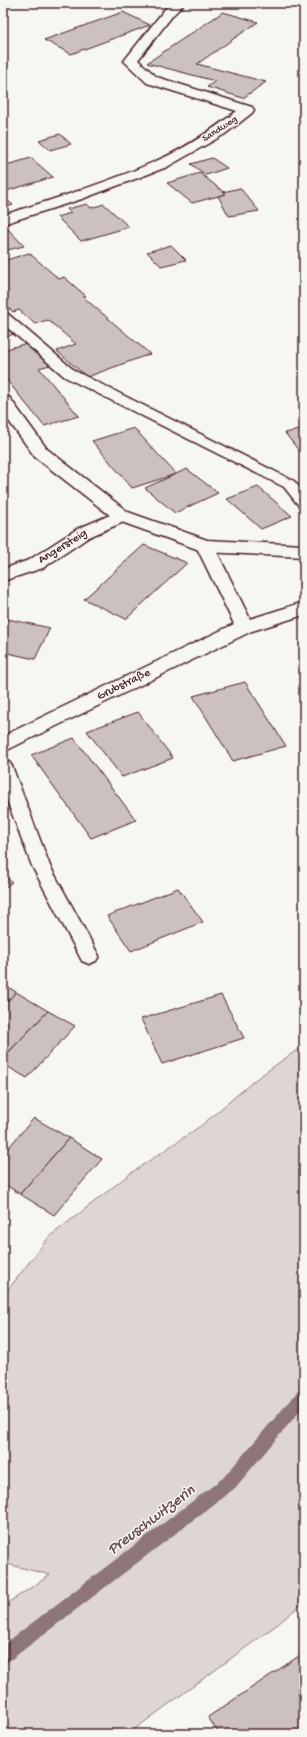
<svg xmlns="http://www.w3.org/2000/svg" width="307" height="1737" viewBox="0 0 307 1737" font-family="'Gochi Hand',sans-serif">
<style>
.green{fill:#ddd6d5;stroke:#947a80}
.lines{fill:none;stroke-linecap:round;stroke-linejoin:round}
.stream{fill:#8e747a;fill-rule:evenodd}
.building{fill:#ccc1c0;stroke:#4a1f2b}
.service-casing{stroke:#4a1f2b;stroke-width:3}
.minor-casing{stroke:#4a1f2b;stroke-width:3}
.tertiary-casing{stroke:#4a1f2b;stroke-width:3}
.service{fill:#f6f6f2;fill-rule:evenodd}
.minor{fill:#f6f6f2;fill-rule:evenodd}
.tertiary{fill:#f6f6f2;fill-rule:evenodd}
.labels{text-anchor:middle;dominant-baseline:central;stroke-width:3;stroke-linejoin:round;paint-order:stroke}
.far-street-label{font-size:10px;fill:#4a1f2b;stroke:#f6f6f2}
.street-label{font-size:12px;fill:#4a1f2b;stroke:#f6f6f2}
.near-water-label{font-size:16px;font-style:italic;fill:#6c4a52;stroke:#f6f6f2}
</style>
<rect width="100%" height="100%" fill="#f6f6f2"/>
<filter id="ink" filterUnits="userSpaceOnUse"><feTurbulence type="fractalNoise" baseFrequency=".025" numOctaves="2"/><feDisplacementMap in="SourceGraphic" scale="8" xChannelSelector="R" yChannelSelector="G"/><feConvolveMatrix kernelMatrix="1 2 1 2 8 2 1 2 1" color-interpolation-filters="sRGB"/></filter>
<g filter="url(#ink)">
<path class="green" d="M304,1045V1602L278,1624L128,1734H3V1606L50,1575L3,1563V1296L49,1237L131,1173L202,1125L256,1079Z"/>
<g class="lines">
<path class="stream" d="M304,1388V1406L235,1488L9,1661L3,1663V1645L223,1478L299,1390Z"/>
</g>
<g class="building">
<path d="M123,12L150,25L71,54L44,40Z"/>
<path d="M223,12L258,22L197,64L266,82L243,98L207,87L215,81L147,63Z"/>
<path d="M60,134L71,144L50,150L39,140Z"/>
<path d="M31,158L53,177L3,192V166Z"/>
<path d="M212,158L227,168L206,175L191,164Z"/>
<path d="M200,173L226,194L192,203L167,183Z"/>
<path d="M240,188L259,211L229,216L218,196L226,194L223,192Z"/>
<path d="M3,197L13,205L3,208Z"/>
<path d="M87,204L91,208L104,204L129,227L81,241L57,217L71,213L67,209Z"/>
<path d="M7,228L24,246L3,251V229Z"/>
<path d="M171,245L186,260L161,266L147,252Z"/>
<path d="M29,253L59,279L64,277L86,296L83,297L150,354L87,377L57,351L76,344L48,320L35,324L19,310L13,312L3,303V261Z"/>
<path d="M3,323L13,334L3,339Z"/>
<path d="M31,342L50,365L39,368L79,416L44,426L6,379L3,378V350Z"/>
<path d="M134,428L176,474L132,488L92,441Z"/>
<path d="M304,429V456H303L285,433Z"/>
<path d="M187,469L218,493L175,513L145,488Z"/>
<path d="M258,487L292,516L261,529L227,499Z"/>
<path d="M144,545L187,563L126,619L84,599Z"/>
<path d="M3,618L50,628L35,659L3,652Z"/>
<path d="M245,682L286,746L233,761L193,696Z"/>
<path d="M138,712L173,758L122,777L87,731Z"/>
<path d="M74,738L136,820L91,838L31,755Z"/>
<path d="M3,875L12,882L3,889Z"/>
<path d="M178,888L203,922L131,951L107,916Z"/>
<path d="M3,984L16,992L3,1006Z"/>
<path d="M16,992L48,1011L3,1058V1006Z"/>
<path d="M221,995L244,1038L162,1064L141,1019Z"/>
<path d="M48,1011L75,1026L27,1078L3,1064V1058Z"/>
<path d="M34,1118L69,1138L20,1194L3,1183V1154Z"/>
<path d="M69,1138L102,1159L54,1215L20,1194Z"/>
<path d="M302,1654L304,1658V1734H219L208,1717Z"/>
</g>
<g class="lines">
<defs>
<g id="service">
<path d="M3,313L8,314L75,371L294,481L304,493V508L299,506L284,487L65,377L3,324Z"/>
<path d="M3,760L9,762L12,766L50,866L99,956L96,961L89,964L82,961L32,866L3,790Z"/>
</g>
<g id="minor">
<path d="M172,3H185L173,15L138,60L157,77L252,107L254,110L252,113L225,134L167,167L82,199L3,224V215C54,199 107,183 156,161C185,149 212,130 237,111L147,83L124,61L165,9Z"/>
<path d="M122,510L128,512L131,516L128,520L89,537L43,568L3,581V569L29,560L77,529Z"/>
<path d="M205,540L212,542L214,546L250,619L304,602V615L252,631L3,752V736L234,624L196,546L198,542Z"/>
</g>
<path id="tertiary" d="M3,396L9,397L47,449L128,512L207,540L304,545V557L205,552L116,520L35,457L3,413Z"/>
</defs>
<use href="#service" class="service-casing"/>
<use href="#minor" class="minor-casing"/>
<use href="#tertiary" class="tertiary-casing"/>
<use href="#service" class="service"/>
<use href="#minor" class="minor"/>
<use href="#tertiary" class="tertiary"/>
</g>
</g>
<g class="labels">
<g class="far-street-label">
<text transform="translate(220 129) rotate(-33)">Sandweg</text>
</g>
<g class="street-label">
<text transform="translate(63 547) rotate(-32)">Angersteig</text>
<text transform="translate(124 685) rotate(-26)">Grubstraße</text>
</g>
<g class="near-water-label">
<text transform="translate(152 1521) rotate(-37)">Preuschwitzerin</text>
</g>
</g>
<rect width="307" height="1737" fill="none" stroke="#f6f6f2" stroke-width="16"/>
<rect x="8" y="8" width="291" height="1721" fill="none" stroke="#4a1f2b" stroke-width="1.5" filter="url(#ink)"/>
</svg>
